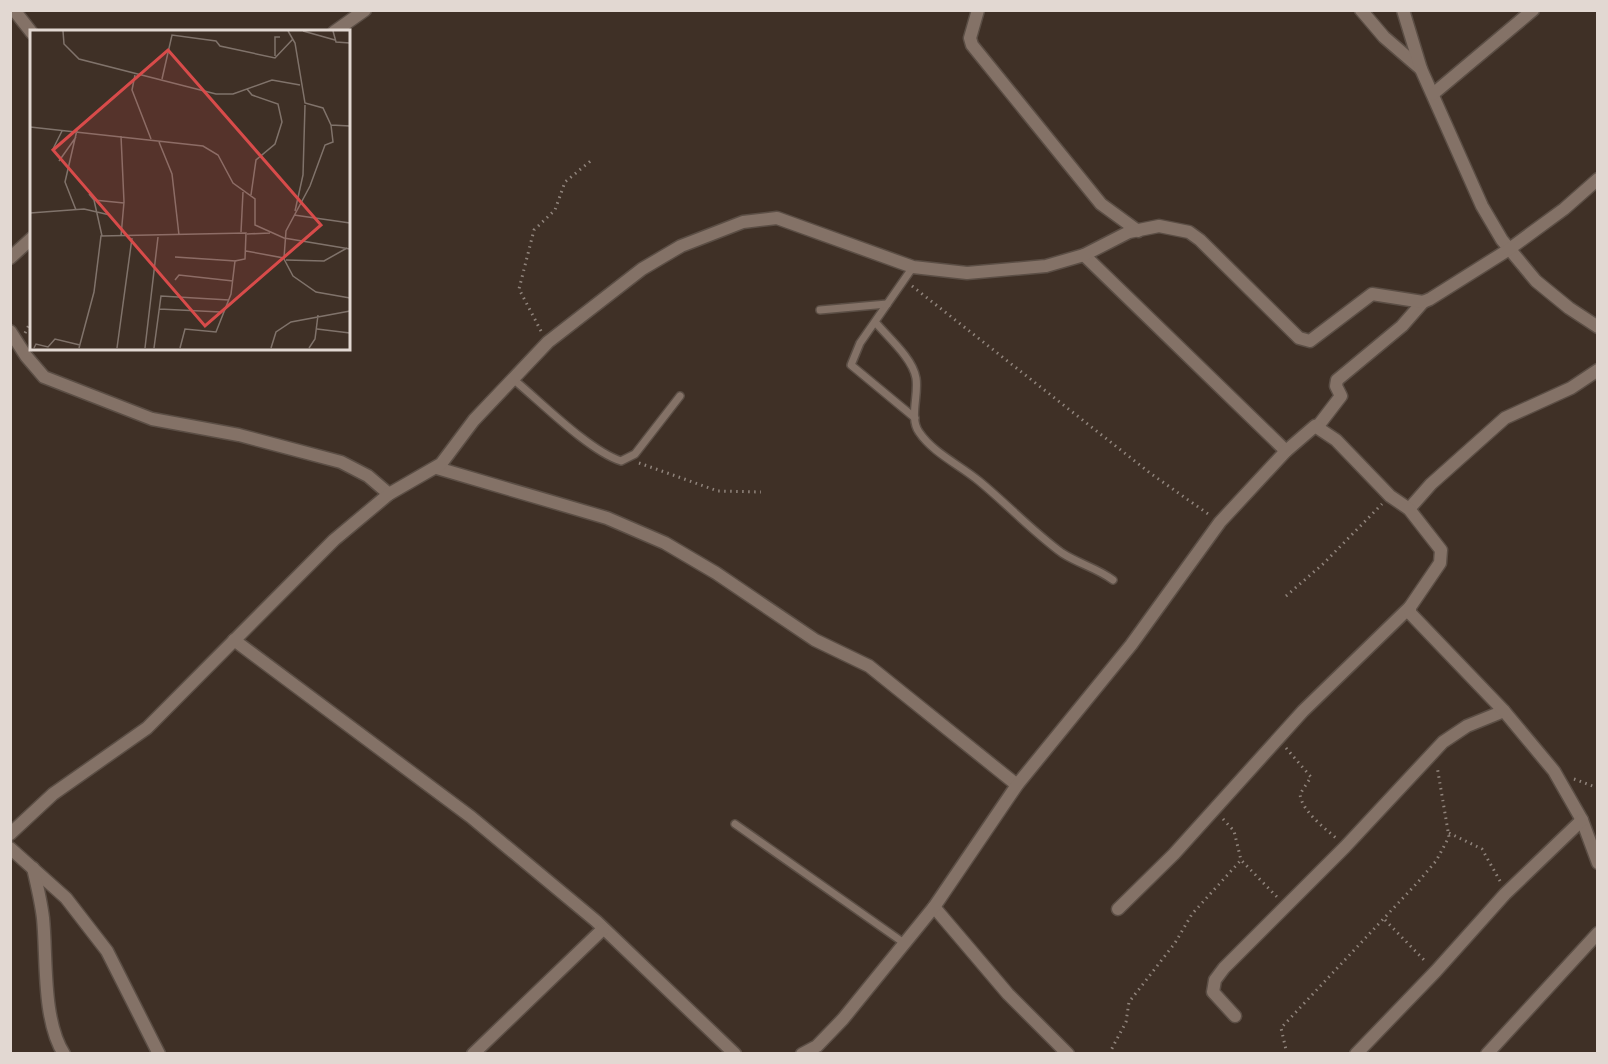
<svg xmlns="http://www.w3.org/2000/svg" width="1608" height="1064" viewBox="0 0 1608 1064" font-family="Montserrat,sans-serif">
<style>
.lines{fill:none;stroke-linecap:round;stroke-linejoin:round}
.service-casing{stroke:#5b4e45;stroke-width:10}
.minor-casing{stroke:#5b4e45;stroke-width:15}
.path{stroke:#90847c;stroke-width:3;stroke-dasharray:1.5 4.5;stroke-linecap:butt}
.service{stroke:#847267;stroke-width:7}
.minor{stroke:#847267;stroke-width:12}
.inset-road{fill:none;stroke:#80736b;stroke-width:1.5}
.view{fill:#d84b4a;fill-opacity:0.15;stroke:#d84b4a;stroke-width:3}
.inset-edge{fill:none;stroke:#e2d8d2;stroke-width:3}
</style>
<rect width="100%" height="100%" fill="#3f3026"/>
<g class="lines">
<defs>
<g id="service">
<path d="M913,267L860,343L851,365L915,418"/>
<path d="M820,310L887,304"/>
<path d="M876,323C889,338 913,359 916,378C919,395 909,418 919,432C933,453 960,465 979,481C1007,504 1032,531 1062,553C1079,564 1097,568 1113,580"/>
<path d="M513,379C540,401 589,451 621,461L635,454L680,396"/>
<path d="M735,824L904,943"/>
</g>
<g id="minor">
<path d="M14,10L32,33"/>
<path d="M978,10L970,38L972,45L1101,204L1138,231"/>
<path d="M1361,10L1384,37L1421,69"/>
<path d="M1403,10L1421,69L1482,206L1502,240L1536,281L1569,308L1598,327"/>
<path d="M334,32L365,10"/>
<path d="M1433,94L1533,10"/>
<path d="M1084,255L1286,451"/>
<path d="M10,258L32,238"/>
<path d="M10,331L26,356L44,377L152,419L239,435L341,462L368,476L389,494"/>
<path d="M1318,426L1341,396L1336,386L1337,380L1402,326L1423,302"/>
<path d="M437,468L607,518L665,543L716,573L815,640L869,666L1017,785"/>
<path d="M1409,509L1431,484L1505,418L1571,388L1598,370"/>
<path d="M234,640L471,817L596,921L735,1054"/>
<path d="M10,834L53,794L147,728L334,540L389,494L441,464L474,420L548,342L642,269L681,246L743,222L777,218L913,267L967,273L1046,266L1084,255L1129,232L1159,226L1189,232L1200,240L1299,338L1310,341L1372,294L1423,302L1430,299L1508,250L1564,209L1598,179"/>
<path d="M10,848L66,898L107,951L159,1054"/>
<path d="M33,868C37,885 41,901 43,918C47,957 42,1020 64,1054"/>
<path d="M934,907L1008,994L1068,1054"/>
<path d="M1118,909L1174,854L1303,711L1410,607"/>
<path d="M1235,1016L1213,992L1215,980L1224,968L1345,847L1443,742L1467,726L1504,711"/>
<path d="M473,1054L603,929"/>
<path d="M802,1054L817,1046L843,1019L934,907L1017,785L1131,645L1220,522L1286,451L1315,426L1336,440L1390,496L1409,509L1441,550L1440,563L1410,607V613L1504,711L1554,771L1582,820L1598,863"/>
<path d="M1356,1054L1436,971L1505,894L1582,820"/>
<path d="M1487,1054L1598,933"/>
</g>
</defs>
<use href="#service" class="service-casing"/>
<use href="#minor" class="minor-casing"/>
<g class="path">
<path d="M912,286L1150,473L1211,516"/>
<path d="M541,331L519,289L534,230L555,210L565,182L593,159"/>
<path d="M25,333L32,319"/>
<path d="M639,463L718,491L761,492"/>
<path d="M1286,596L1323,564L1382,504"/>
<path d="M1286,748L1311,777L1300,794C1302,812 1325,828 1337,839"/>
<path d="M1574,779L1598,788"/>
<path d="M1223,819L1234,831L1241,860L1278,898"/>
<path d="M1449,833L1482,849L1500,881"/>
<path d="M1385,920L1426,962"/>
<path d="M1109,1054L1126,1022L1129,1002L1175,943L1192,914L1241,860"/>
<path d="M1287,1054L1281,1028L1418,882L1436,861L1449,837L1437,766"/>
</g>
<use href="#service" class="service"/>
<use href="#minor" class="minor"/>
</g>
<g transform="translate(30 30)">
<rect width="320" height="320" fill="#3f3026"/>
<path class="inset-road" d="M33,1L34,14L49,29L186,64H203L242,50L270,55M258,1L265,13L275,73L293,78L301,95L320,96M273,1L305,10M303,1L306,12L320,13M245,26V7H250M105,45L102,60L121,109M132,49L142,5L186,11L190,16L245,28L263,9M217,59L222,65L248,74L252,92L245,114L226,130L221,165M0,97L173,116L188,125L203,153L225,169V195L254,208L320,219M129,112L142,144L149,205M23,119L32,101M29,131L46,107M59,164L64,170L94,173M64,170L72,206M46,180L35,152L47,100M265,181L273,145L275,75M0,183L54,179L80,185M264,185L320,193M211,202L213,162M217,204L240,203M91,206L94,172L91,106M216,221L254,228L256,201L280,156L295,115L303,112L301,95M145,227L206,231M254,229L263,246L286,262L320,268M256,230L294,231L317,218M145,250L149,245L203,251M129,279L191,282M287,299L320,303M4,318L6,314L18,317L25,309L50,315M49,318L64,262L71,206L216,203L215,229L205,231L201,264L186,302L155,299L150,318M87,318L102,208M115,318L128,207M124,318L131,266L199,270M241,318L246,302L261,292L320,281M279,318L285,309L288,285"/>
<path class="view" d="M138,20L291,195L175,296L23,120Z"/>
<rect width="320" height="320" class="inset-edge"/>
</g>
<rect width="1608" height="1064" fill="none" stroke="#e2d8d2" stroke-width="24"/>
</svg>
